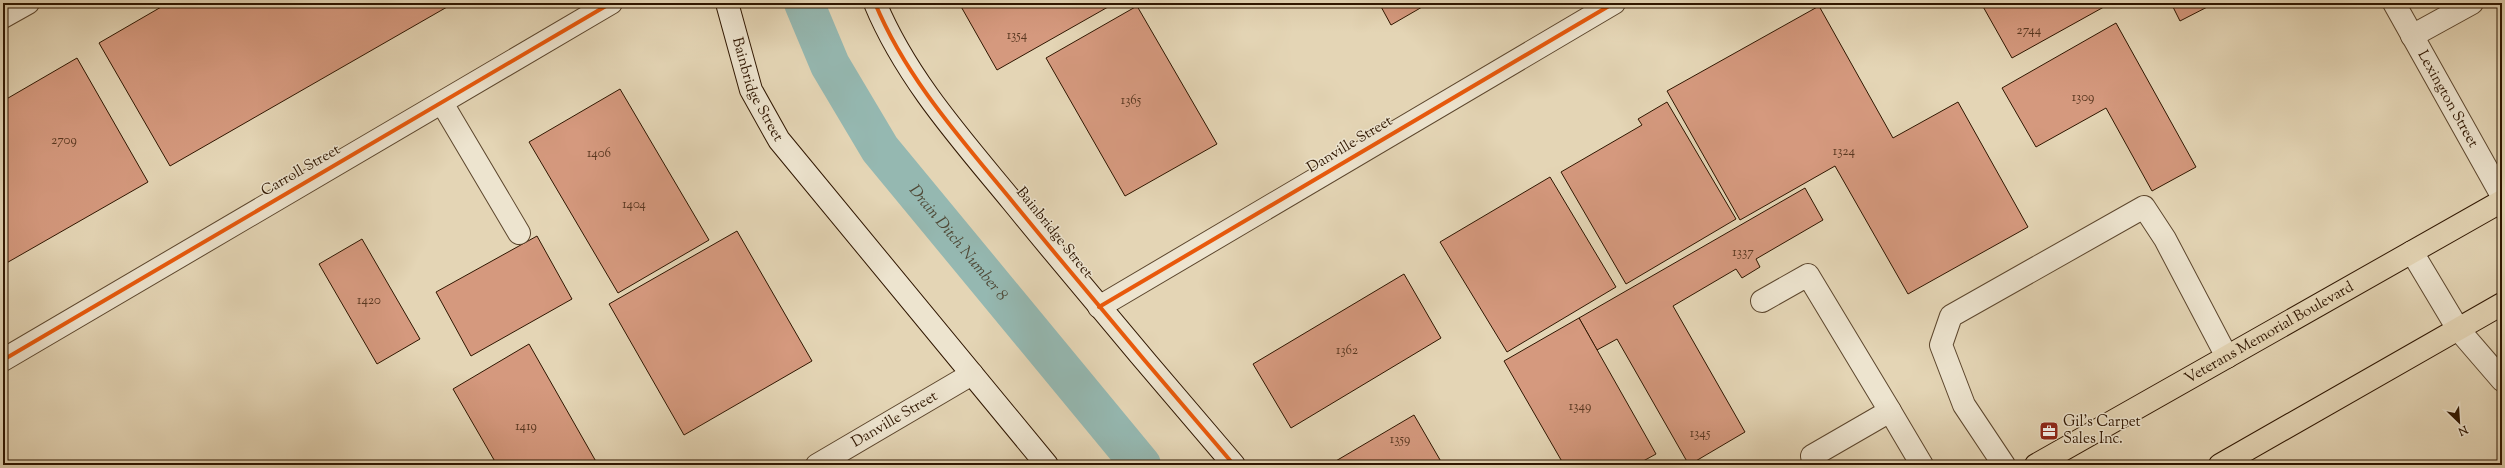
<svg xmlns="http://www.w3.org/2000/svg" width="2505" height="468" viewBox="0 0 2505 468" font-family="'Sorts Mill Goudy',serif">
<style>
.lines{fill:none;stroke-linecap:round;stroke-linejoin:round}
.canal{stroke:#95b8b1;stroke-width:40}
.building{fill:#d5997e;stroke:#2f1600}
.lane-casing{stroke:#5c462d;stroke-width:24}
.street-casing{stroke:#5c462d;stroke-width:24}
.secondary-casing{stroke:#2f1600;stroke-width:24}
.primary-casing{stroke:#2f1600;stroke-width:24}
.lane{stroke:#ede4cf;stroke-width:22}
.street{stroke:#ede4cf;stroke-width:22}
.secondary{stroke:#ede4cf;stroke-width:22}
.primary{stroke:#e4d5b5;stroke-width:22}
.cycleway-casing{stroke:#ede4cf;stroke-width:6}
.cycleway{stroke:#e8590c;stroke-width:4}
.labels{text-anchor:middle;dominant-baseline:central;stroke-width:3;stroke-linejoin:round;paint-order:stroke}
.number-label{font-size:13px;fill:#583720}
.street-label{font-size:15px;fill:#2f1600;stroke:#ede4cf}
.poi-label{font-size:15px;fill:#2f1600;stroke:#ede4cf;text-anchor:start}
.water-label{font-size:16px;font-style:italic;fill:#4e4735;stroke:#ede4cf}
</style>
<rect width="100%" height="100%" fill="#e4d5b5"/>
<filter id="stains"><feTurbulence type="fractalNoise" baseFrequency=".005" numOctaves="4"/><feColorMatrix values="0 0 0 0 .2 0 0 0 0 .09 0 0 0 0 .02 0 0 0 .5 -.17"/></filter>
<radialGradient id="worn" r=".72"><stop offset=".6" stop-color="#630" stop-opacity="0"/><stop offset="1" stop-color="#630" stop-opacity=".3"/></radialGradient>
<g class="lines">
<path class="canal" id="s1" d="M804,3L830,65L880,149L1141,465"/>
</g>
<g class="building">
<path d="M168,3H454L170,166L99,43Z"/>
<path d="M959,3H1115L997,70Z"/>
<path d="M1379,3H1429L1391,25Z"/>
<path d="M1981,3H2111L2012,58Z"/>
<path d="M2171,3H2215L2180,21Z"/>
<path d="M1137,6L1217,144L1125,196L1046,58Z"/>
<path d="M1819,6L1893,138L1958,102L2028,227L1908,294L1835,166L1740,220L1667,91Z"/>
<path d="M2116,23L2196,167L2152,191L2106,108L2036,147L2002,88Z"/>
<path d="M77,58L148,182L3,265V101Z"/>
<path d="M620,89L709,240L618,293L529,142Z"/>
<path d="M1667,102L1736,219L1626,284L1561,172L1642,125L1638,119Z"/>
<path d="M1550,177L1616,287L1507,352L1440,242Z"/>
<path d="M1805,188L1823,220L1756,259L1760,267L1742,278L1736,269L1673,306L1745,432L1689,465L1617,339L1597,350L1579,318Z"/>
<path d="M737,231L812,361L684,435L609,304Z"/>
<path d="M537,236L572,299L471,356L436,292Z"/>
<path d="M362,239L420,339L377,364L319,264Z"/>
<path d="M1404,274L1441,338L1291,428L1253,364Z"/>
<path d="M1579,318L1656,454L1636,465H1564L1504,361Z"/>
<path d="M529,344L598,465H497L453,389Z"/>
<path d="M1414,415L1443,465H1329Z"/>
</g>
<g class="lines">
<defs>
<g id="lane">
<path d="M2412,36L2472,3"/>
<path d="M442,103L519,233"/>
<path d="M2412,252L2458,329L2502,380"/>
<path d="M1762,301L1808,275L1890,411"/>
<path d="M1814,465L1812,456L1890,411L1922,465"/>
<path d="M2004,465L1964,405L1941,345L1951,316L2144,207L2165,239L2227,357"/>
</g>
<g id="street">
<path id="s2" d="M2394,3L2502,196"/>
<path d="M3,17L28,3"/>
<path d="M1099,307L1614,3"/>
<path d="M3,360L611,3"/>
<path id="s3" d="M817,465L972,374"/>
</g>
<g id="secondary">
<path id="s4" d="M727,3L751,90L779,140L1047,465"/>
<path d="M875,3C906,78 961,139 1012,201C1085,290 1159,378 1234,465"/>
</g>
<g id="primary">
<path id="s5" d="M2036,465L2502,201"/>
<path d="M2220,465L2502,304"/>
</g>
</defs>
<use href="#lane" class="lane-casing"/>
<use href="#street" class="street-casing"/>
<use href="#secondary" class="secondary-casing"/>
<use href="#primary" class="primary-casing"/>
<use href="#lane" class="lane"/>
<use href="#street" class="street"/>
<use href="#secondary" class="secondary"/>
<use href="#primary" class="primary"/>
<defs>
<g id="cycleway">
<path d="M875,3C906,78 961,139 1012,201C1085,290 1159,378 1234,465"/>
<path d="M1099,307L1614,3"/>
<path d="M3,360L611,3"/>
</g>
</defs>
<use href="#cycleway" class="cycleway-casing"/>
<use href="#cycleway" class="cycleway"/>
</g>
<defs>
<symbol id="office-square" viewBox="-11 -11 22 22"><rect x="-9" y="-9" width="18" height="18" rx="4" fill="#8f2418" stroke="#ede4cf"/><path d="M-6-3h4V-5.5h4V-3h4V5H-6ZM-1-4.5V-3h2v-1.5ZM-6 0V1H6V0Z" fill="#fff"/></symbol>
</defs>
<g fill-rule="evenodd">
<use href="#office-square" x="2038" y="420" width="22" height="22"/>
</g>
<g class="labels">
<g class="number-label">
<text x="2029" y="31">2744</text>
<text x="1017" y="36">1354</text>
<text x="2083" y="98">1309</text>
<text x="1131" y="101">1365</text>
<text x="64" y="141">2709</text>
<text x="1844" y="152">1324</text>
<text x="599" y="154">1406</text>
<text x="634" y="205">1404</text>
<text x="1743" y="253">1337</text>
<text x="369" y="301">1420</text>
<text x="1347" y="351">1362</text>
<text x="1580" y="407">1349</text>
<text x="526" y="427">1419</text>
<text x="1700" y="434">1345</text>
<text x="1400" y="440">1359</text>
</g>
<g class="street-label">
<text stroke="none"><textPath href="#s4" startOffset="92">Bainbridge Street</textPath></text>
<text stroke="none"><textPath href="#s2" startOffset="110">Lexington Street</textPath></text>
<text transform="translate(1350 145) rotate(-31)">Danville Street</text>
<text transform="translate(301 171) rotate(-30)">Carroll Street</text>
<text transform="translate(1054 233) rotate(51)">Bainbridge Street</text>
<text stroke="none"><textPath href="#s5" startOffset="268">Veterans Memorial Boulevard</textPath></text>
<text stroke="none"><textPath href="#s3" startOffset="90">Danville Street</textPath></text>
</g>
<g class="poi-label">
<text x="2063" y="422">Gil's Carpet<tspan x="2063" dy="17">Sales Inc.</tspan></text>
</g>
<g class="water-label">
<text stroke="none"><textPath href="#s1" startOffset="287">Drain Ditch Number 8</textPath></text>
</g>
</g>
<rect width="2505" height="468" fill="none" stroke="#e4d5b5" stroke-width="16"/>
<rect x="4" y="4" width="2497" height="460" fill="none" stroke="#2f1600" stroke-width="2"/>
<rect x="8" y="8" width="2489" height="452" fill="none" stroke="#2f1600"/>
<g transform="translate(2459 422) rotate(155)" stroke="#ede4cf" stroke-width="3" paint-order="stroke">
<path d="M0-3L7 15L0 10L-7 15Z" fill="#2f1600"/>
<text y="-6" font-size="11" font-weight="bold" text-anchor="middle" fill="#2f1600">N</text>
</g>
<rect width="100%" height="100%" filter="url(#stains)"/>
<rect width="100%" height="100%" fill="url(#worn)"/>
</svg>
